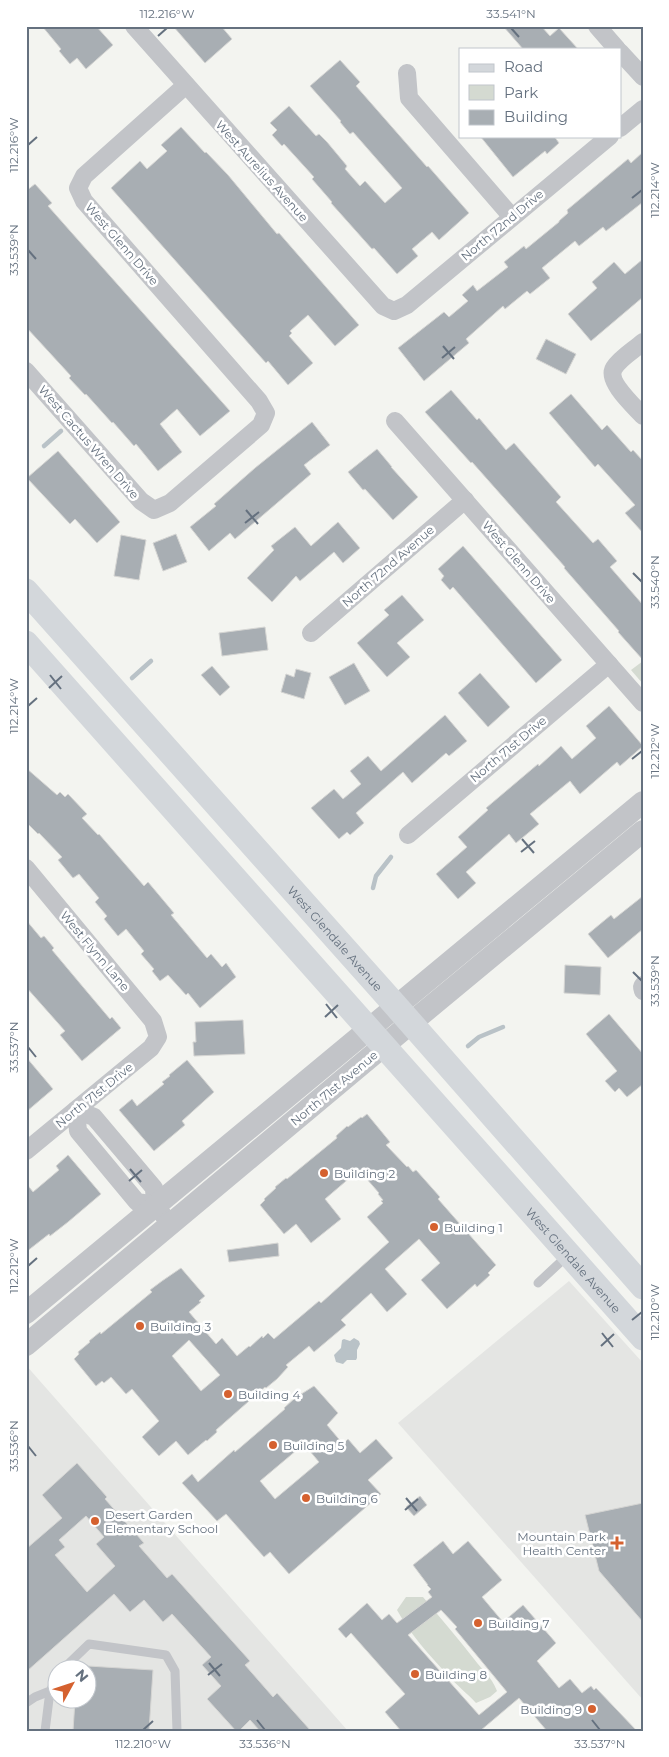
<svg xmlns="http://www.w3.org/2000/svg" width="669" height="1757" viewBox="0 0 669 1757" font-family="Montserrat,sans-serif">
<style>
.built{fill:#e4e5e3;fill-rule:evenodd}
.green{fill:#d4dad1}
.water{fill:#b9c2c7}
.lines{fill:none;stroke-linecap:round;stroke-linejoin:round}
.stream{stroke:#b9c2c7;stroke-width:4.5}
.building{fill:#a8aeb3;stroke:#d5d5d3;fill-rule:evenodd}
.service{stroke:#c2c4c8;stroke-width:9}
.minor{stroke:#c2c4c8;stroke-width:18}
.tertiary{stroke:#c2c4c8;stroke-width:22}
.secondary{stroke:#d3d7db;stroke-width:25}
.ticks{fill:none;stroke:#65717f;stroke-width:2}
.poi-dot{fill:#d5612f;stroke:#fff;stroke-width:2}
.labels{text-anchor:middle;dominant-baseline:central;stroke-width:5;stroke-linejoin:round;paint-order:stroke}
.street-label{font-size:12px;fill:#65717f;stroke:#fff}
.poi-label{font-size:12px;fill:#65717f;stroke:#fff;text-anchor:start}
.neatline{fill:none;stroke:#65717f;stroke-width:2}
.ticks-label{font-size:12px;text-anchor:middle;fill:#65717f}
</style>
<rect width="100%" height="100%" fill="#f3f4f0"/>
<g class="built">
<path d="M569,1281L643,1363V1700L398,1423Z"/>
<path d="M26,1365L32,1372L348,1731H26ZM58,1670H88V1700H58Z"/>
</g>
<g class="green">
<path d="M643,661V684L631,670Z"/>
<path d="M406,1597H423C440,1618 458,1638 474,1659C483,1671 491,1676 497,1691L490,1697L476,1703C467,1693 456,1685 448,1675C429,1655 410,1634 397,1610Z"/>
</g>
<path class="water" d="M354,1338L359,1341L360,1344L357,1350V1358L356,1360H347L343,1364L336,1362L334,1355L341,1348L342,1340L344,1339L350,1341Z"/>
<g class="lines">
<g class="stream">
<path d="M44,446L61,431"/>
<path d="M132,678L151,661"/>
<path d="M373,888L376,876L391,857"/>
<path d="M468,1046L479,1037L503,1027"/>
</g>
</g>
<g class="building">
<path d="M42,26H96L113,45L86,69L77,58L70,64L59,51L61,49Z"/>
<path d="M173,26H221L232,39L205,63Z"/>
<path d="M503,26H541L550,36L559,28L578,49H523Z"/>
<path d="M340,60L360,82L356,86L427,167L428,166L469,213L439,240L432,232L412,249L418,256L397,274L374,248L372,249L331,203L332,202L312,179L314,177L284,144L282,146L272,135L277,130L270,123L289,106L316,136L319,134L327,142L347,166L345,169L360,186L365,181L385,203L402,188L353,132L350,134L340,122L341,121L310,86Z"/>
<path d="M181,127L205,153L206,152L228,175L277,234L279,233L359,325L335,346L308,315L290,331L292,333L289,336L313,363L288,385L268,361L266,363L111,188L140,161L147,169L167,151L161,145Z"/>
<path d="M480,136H554L559,143L547,154L545,151L513,177Z"/>
<path d="M643,152V202L606,231L603,227L579,246L575,241L542,268L550,278L530,294L527,291L505,309L503,306L466,339L469,343L424,381L398,348L444,312L449,317L468,301L462,295L473,285L477,291L508,267L504,262L524,246L526,249L559,222V221L568,213L567,210L628,159L631,163Z"/>
<path d="M35,184L52,203L48,206L71,232L230,411L200,436L177,409L160,424L182,452L158,471L136,444L134,446L113,422L112,423L86,394L85,395L69,378L71,376L26,327V191Z"/>
<path d="M643,259V297L591,341L568,314L597,288L592,282L614,262L625,274Z"/>
<path d="M546,339L576,354L566,374L536,359Z"/>
<path d="M451,390L477,420L479,418L506,450L514,443L561,497L556,502L593,543L598,539L617,561L610,567L643,605V660L618,632L619,631L564,568L565,567L472,462L471,463L425,412Z"/>
<path d="M571,394L602,430L607,425L631,452L633,450L643,461V533L625,513L635,505L598,464L595,467L549,413Z"/>
<path d="M312,422L330,445L304,465L311,474L235,539L230,533L209,551L190,527L216,506L214,504L255,468Z"/>
<path d="M377,449L392,467H391L418,497L393,520L365,489L363,490L348,472Z"/>
<path d="M58,451L120,522L97,543L75,519L70,524L27,478Z"/>
<path d="M338,522L360,548L343,563L334,552L300,581L296,576L272,602L247,578L274,550L271,546L295,527L311,546Z"/>
<path d="M176,534L187,562L163,571L153,543Z"/>
<path d="M121,535L146,540L139,580L114,576Z"/>
<path d="M463,546L562,660L536,683L453,587L450,590L441,580L444,576L438,569Z"/>
<path d="M402,595L424,620L397,643L410,657L387,677L357,643L389,615L384,610Z"/>
<path d="M265,627L268,650L222,656L219,633Z"/>
<path d="M354,663L370,691L345,705L329,677Z"/>
<path d="M212,666L230,687L220,696L201,675Z"/>
<path d="M296,669L311,673L304,699L281,692L286,674L294,677Z"/>
<path d="M480,673L510,707L488,727L458,693Z"/>
<path d="M609,706L643,746L620,766L617,762L580,794L570,781L530,814L539,824L516,843L509,834L466,872L476,883L458,899L436,874L467,847L458,837L488,810L486,808L538,764L539,766L561,746L572,759L596,738L586,726Z"/>
<path d="M445,715L467,741L449,756L446,753L412,783L403,772L356,813L364,823L350,835L347,832L339,839L311,808L334,789L343,799L361,784L350,771L368,756L381,771Z"/>
<path d="M26,768L57,795L60,792L65,797L68,794L87,814L82,818L98,835L99,834L144,886L148,882L174,913L171,915L207,958L211,954L222,967L226,963L236,977L200,1008L188,993L186,995L168,975L160,981L152,971L154,969L141,954L144,951L126,929L118,936L104,919L107,916L95,902L99,898L79,874L73,878L58,860L62,857L39,833L38,834L26,822Z"/>
<path d="M643,896V929L608,958L588,934L611,915L614,919Z"/>
<path d="M26,920L41,938L44,936L54,948L52,950L83,987L110,1019L112,1017L121,1028L82,1061L60,1035L65,1031L26,987Z"/>
<path d="M565,965L601,967L600,995L564,993Z"/>
<path d="M609,1014L643,1054V1084L627,1097L619,1088L615,1092L605,1081L617,1071L586,1034Z"/>
<path d="M243,1020L245,1054L194,1056L193,1042H196L195,1022Z"/>
<path d="M26,1057L53,1089L26,1112Z"/>
<path d="M187,1060L214,1092L182,1121L185,1125L154,1151L119,1110L132,1099L137,1106L164,1084L162,1082L170,1076L169,1075Z"/>
<path d="M367,1114L390,1142L386,1145L407,1167L408,1166L413,1172L416,1170L440,1197L438,1199L496,1265L488,1273L490,1275L477,1287L475,1284L447,1309L421,1280L440,1263L419,1239L385,1269L407,1294L387,1312L371,1293L341,1320L346,1325L314,1352L309,1346L286,1365L288,1367L277,1379L266,1388L265,1387L216,1430L217,1432L207,1441L206,1440L188,1455L176,1441L159,1456L142,1437L159,1421L132,1389L126,1394L111,1377L104,1383L102,1381L96,1386L74,1359L79,1354L78,1352L90,1342L89,1341L100,1332L101,1334L152,1292L150,1290L162,1281L181,1268L205,1296L199,1301L201,1302L189,1312L216,1344L222,1338L237,1356L249,1346L250,1347L262,1336L263,1338L268,1333L274,1339L319,1301L321,1303L389,1242L367,1217L383,1203L381,1201L383,1200L378,1194L379,1193L359,1170L325,1199L341,1219L311,1243L296,1224L284,1234L260,1205L265,1200L264,1199L276,1188L275,1187L286,1178L287,1179L337,1138L336,1136L347,1126L348,1127L361,1117L362,1118ZM189,1340L220,1375L201,1391L172,1356Z"/>
<path d="M68,1155L101,1194L68,1222L50,1236L49,1234L26,1252V1183L33,1192L59,1170L56,1166Z"/>
<path d="M278,1243L279,1256L229,1262L227,1250Z"/>
<path d="M314,1386L338,1413L327,1425L343,1444L348,1439L360,1453L376,1439L393,1458L368,1480L381,1494L289,1574L270,1552L264,1557L226,1514L217,1521L182,1483L192,1474L198,1482L234,1450L235,1452L263,1428L285,1409L284,1408L295,1398ZM304,1444L319,1462L275,1499L260,1481Z"/>
<path d="M77,1463L107,1497L105,1499L144,1543L139,1546L167,1578L172,1574L250,1661L245,1665L273,1697L277,1693L311,1731H260L250,1720L239,1731H236L207,1699L221,1686L202,1665L211,1657L172,1614L163,1622L144,1600L130,1612L114,1594L26,1672V1549L62,1518L42,1495ZM86,1516L104,1537L96,1544L115,1566L87,1592L55,1555L65,1547L59,1540Z"/>
<path d="M420,1496L427,1505L414,1516L406,1507Z"/>
<path d="M643,1503V1622L599,1571L585,1515Z"/>
<path d="M443,1541L453,1554L468,1541L502,1580L482,1597L503,1622L523,1605L556,1643L537,1661L559,1688L570,1679L582,1693L591,1686L594,1690L596,1688L637,1731H547L519,1698L480,1731H401L385,1712L405,1694L351,1633L346,1638L338,1629L367,1603L382,1620L389,1614L397,1623L432,1597L428,1592L431,1589L427,1585H428L413,1565ZM441,1610L457,1627L455,1629L507,1692L479,1715L408,1635Z"/>
<path d="M88,1666L153,1670L149,1731H73L75,1700H88Z"/>
</g>
<g class="lines">
<g class="service">
<path d="M538,1283L567,1256"/>
<path d="M62,1670L89,1644L166,1655L175,1671L177,1731"/>
<path d="M26,1703L35,1697L50,1691L58,1676"/>
<path d="M45,1731L50,1691"/>
</g>
<g class="minor">
<path d="M134,26L383,306L394,311L407,305L610,136"/>
<path d="M597,26L617,49"/>
<path d="M620,52L643,77"/>
<path d="M407,73L409,98L512,217"/>
<path d="M620,128L643,109"/>
<path d="M643,342C634,350 620,358 614,368C606,381 634,406 643,416"/>
<path d="M26,371L141,501L154,510L170,503L261,425L266,413L259,401L84,201L78,188L84,176L186,85"/>
<path d="M395,421L643,703"/>
<path d="M311,633L465,500"/>
<path d="M408,835L609,664"/>
<path d="M26,868L153,1021L158,1037L151,1048L26,1151"/>
<path d="M643,985L642,987L643,991"/>
<path d="M76,1110L94,1117L154,1188L155,1205L171,1225"/>
<path d="M76,1110L78,1131L137,1202L155,1205"/>
</g>
<g class="tertiary">
<path d="M26,1313L643,802"/>
<path d="M26,1345L411,1023L643,831"/>
</g>
<g class="secondary">
<path id="s1" d="M26,591L396,1006L643,1287"/>
<path id="s2" d="M26,643L643,1338"/>
</g>
</g>
<path class="ticks" d="M511,28L519,37M158,36L167,28M28,145L37,137M632,198L642,190M28,250L36,259M443,346L454,359M442,358L455,347M246,510L258,524M245,523L259,512M633,573L642,582M50,675L61,689M49,688L62,676M28,706L37,698M632,759L642,751M522,839L534,853M521,852L535,841M633,972L642,981M326,1004L337,1018M325,1017L338,1005M28,1047L36,1057M130,1169L141,1182M129,1181L142,1170M28,1266L37,1258M632,1320L642,1312M602,1333L613,1347M601,1346L614,1334M28,1446L36,1456M406,1498L417,1511M405,1510L418,1499M209,1663L220,1676M208,1675L222,1664M257,1720L265,1730M592,1720L600,1730M143,1730L153,1721"/>
<g class="poi-dot">
<circle cx="324" cy="1173" r="5"/>
<circle cx="434" cy="1227" r="5"/>
<circle cx="140" cy="1326" r="5"/>
<circle cx="228" cy="1394" r="5"/>
<circle cx="273" cy="1445" r="5"/>
<circle cx="306" cy="1498" r="5"/>
<circle cx="95" cy="1521" r="5"/>
<path d="M614.5 1535.5h5v5h5v5h-5v5h-5v-5h-5v-5h5z"/>
<circle cx="478" cy="1623" r="5"/>
<circle cx="415" cy="1674" r="5"/>
<circle cx="592" cy="1709" r="5"/>
</g>
<g class="labels">
<g class="street-label">
<text transform="translate(262 171) rotate(48)">West Aurelius Avenue</text>
<text transform="translate(502 225) rotate(-40)">North 72nd Drive</text>
<text transform="translate(122 244) rotate(49)">West Glenn Drive</text>
<text transform="translate(89 442) rotate(49)">West Cactus Wren Drive</text>
<text transform="translate(519 562) rotate(49)">West Glenn Drive</text>
<text transform="translate(388 566) rotate(-41)">North 72nd Avenue</text>
<text transform="translate(508 749) rotate(-40)">North 71st Drive</text>
<text stroke="none"><textPath href="#s1" startOffset="465">West Glendale Avenue</textPath></text>
<text transform="translate(95 951) rotate(50)">West Flynn Lane</text>
<text transform="translate(334 1088) rotate(-40)">North 71st Avenue</text>
<text transform="translate(94 1095) rotate(-39)">North 71st Drive</text>
<text stroke="none"><textPath href="#s2" startOffset="825">West Glendale Avenue</textPath></text>
</g>
<g class="poi-label">
<text x="334" y="1173">Building 2</text>
<text x="444" y="1227">Building 1</text>
<text x="150" y="1326">Building 3</text>
<text x="238" y="1394">Building 4</text>
<text x="283" y="1445">Building 5</text>
<text x="316" y="1498">Building 6</text>
<text x="105" y="1514">Desert Garden<tspan x="105" dy="14">Elementary School</tspan></text>
<text x="606" y="1536" text-anchor="end">Mountain Park<tspan x="606" dy="14">Health Center</tspan></text>
<text x="488" y="1623">Building 7</text>
<text x="425" y="1674">Building 8</text>
<text x="582" y="1709" text-anchor="end">Building 9</text>
</g>
</g>
<rect width="669" height="1757" fill="none" stroke="#ffffff" stroke-width="55"/>
<rect x="459" y="48" width="162" height="90" fill="#ffffff" stroke="#c1c6cc"/>
<rect x="469" y="64" width="25" height="8" fill="#d3d7db" stroke="#c1c6cc"/>
<text x="504" y="72" font-size="15" fill="#65717f">Road</text>
<rect x="469" y="85" width="25" height="15" fill="#d4dad1" stroke="#c1c6cc"/>
<text x="504" y="98" font-size="15" fill="#65717f">Park</text>
<rect x="469" y="110" width="25" height="15" fill="#a8aeb3" stroke="#c1c6cc"/>
<text x="504" y="122" font-size="15" fill="#65717f">Building</text>
<g transform="translate(72 1684) rotate(50)"><circle r="24" fill="#ffffff" stroke="#c1c6cc"/>
<path d="M0-4L9 19L0 12L-9 19Z" fill="#d5612f"/>
<text y="-8" font-size="14" font-weight="bold" text-anchor="middle" fill="#65717f">N</text>
</g>
<rect x="28" y="28" width="614" height="1702" class="neatline"/>
<g class="ticks-label">
<text x="167" y="18">112.216°W</text>
<text x="511" y="18">33.541°N</text>
<text transform="translate(14 145) rotate(-90)" y="4">112.216°W</text>
<text transform="translate(655 190) rotate(-90)" y="4">112.214°W</text>
<text transform="translate(14 250) rotate(-90)" y="4">33.539°N</text>
<text transform="translate(655 582) rotate(-90)" y="4">33.540°N</text>
<text transform="translate(14 706) rotate(-90)" y="4">112.214°W</text>
<text transform="translate(655 751) rotate(-90)" y="4">112.212°W</text>
<text transform="translate(655 981) rotate(-90)" y="4">33.539°N</text>
<text transform="translate(14 1047) rotate(-90)" y="4">33.537°N</text>
<text transform="translate(14 1266) rotate(-90)" y="4">112.212°W</text>
<text transform="translate(655 1312) rotate(-90)" y="4">112.210°W</text>
<text transform="translate(14 1446) rotate(-90)" y="4">33.536°N</text>
<text x="143" y="1748">112.210°W</text>
<text x="265" y="1748">33.536°N</text>
<text x="600" y="1748">33.537°N</text>
</g>
</svg>
